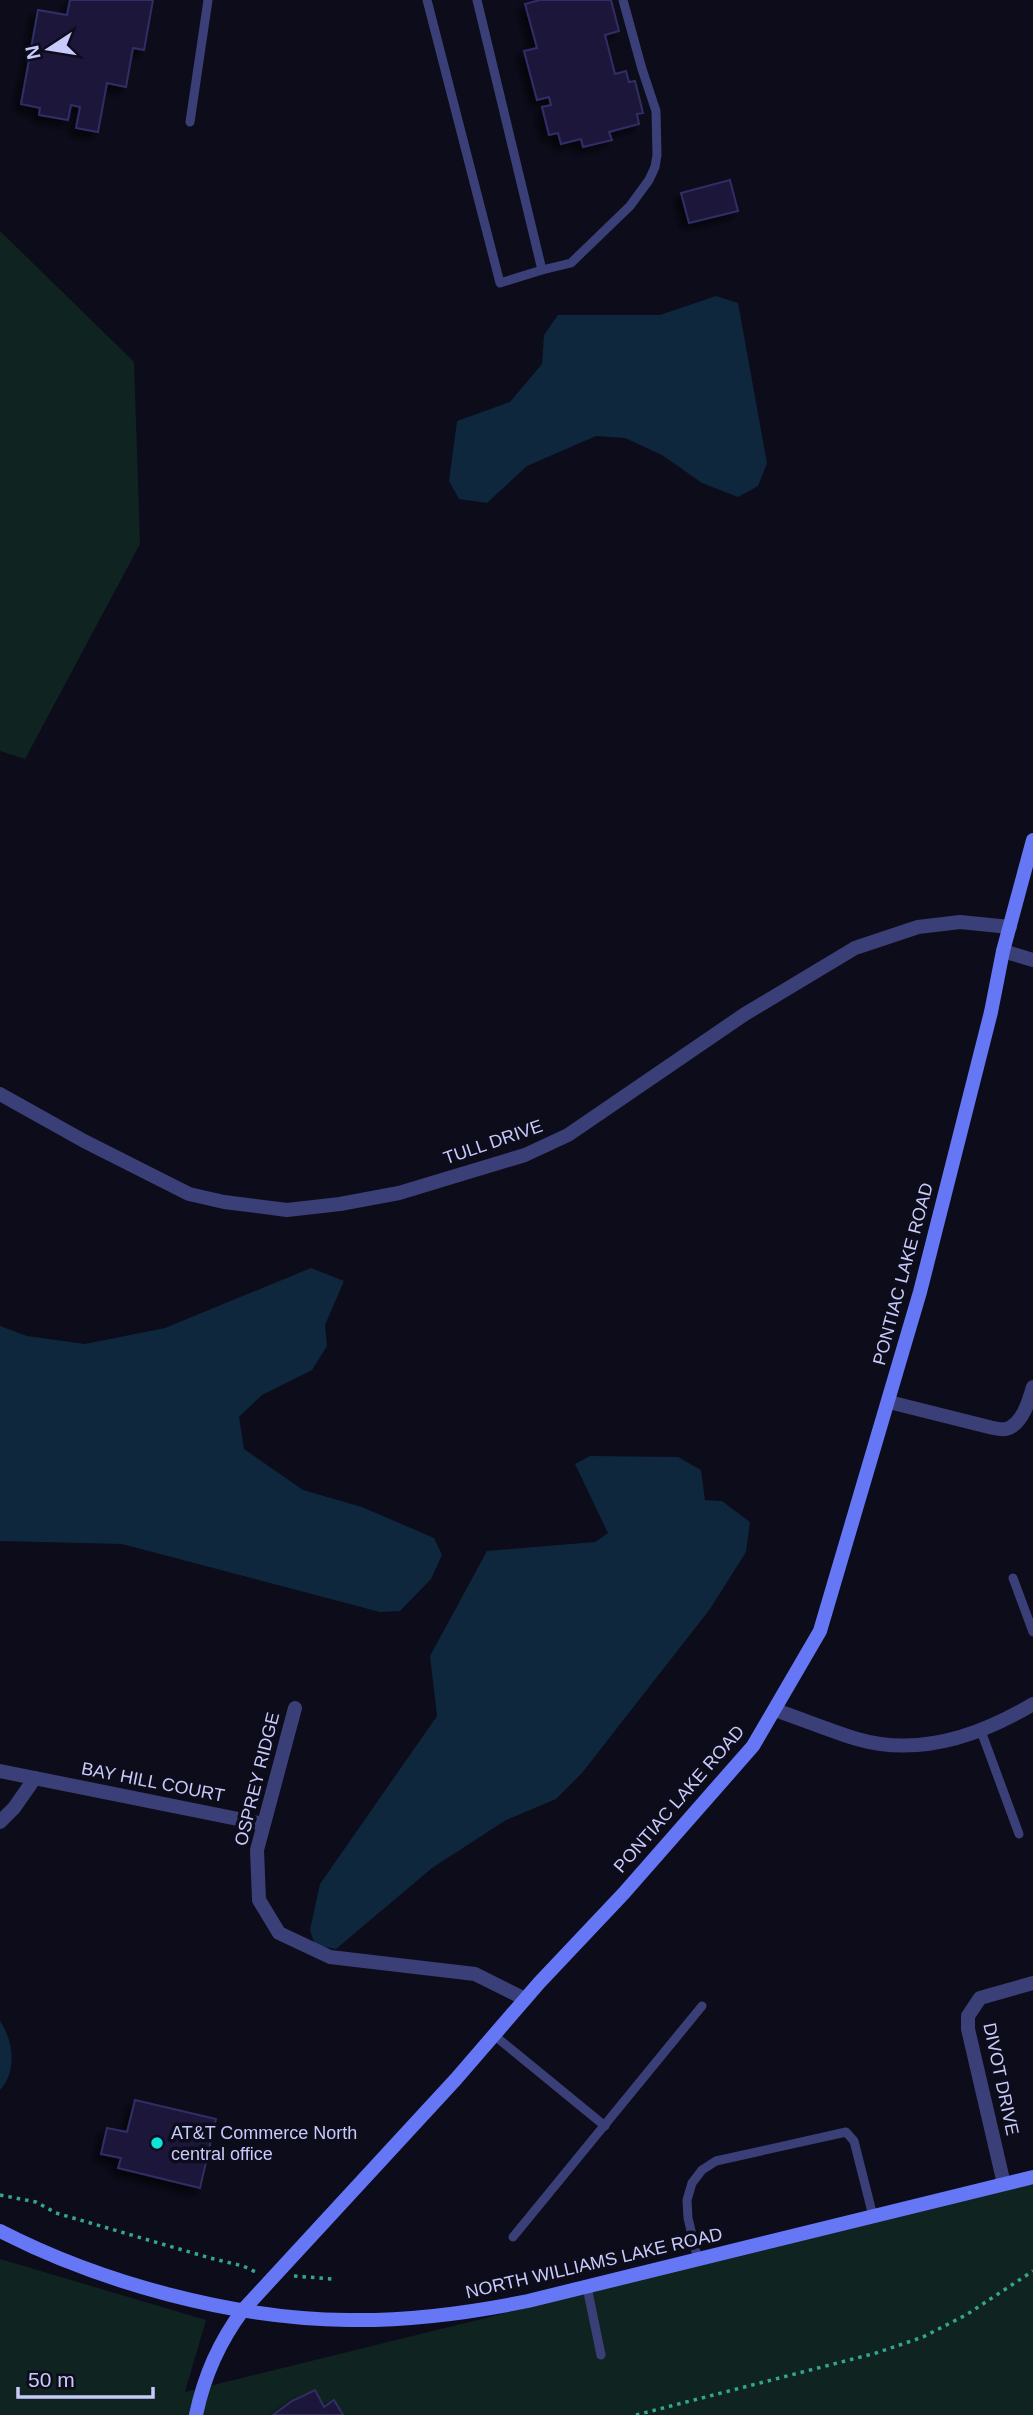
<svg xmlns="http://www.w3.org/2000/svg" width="1033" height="2415" viewBox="0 0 1033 2415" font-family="Helvetica,sans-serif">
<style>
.green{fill:#0f2420}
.water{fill:#0e273d}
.building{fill:#1b193a;stroke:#302d65;stroke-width:2;filter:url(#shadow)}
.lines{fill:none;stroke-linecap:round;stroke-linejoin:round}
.path{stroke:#34a58e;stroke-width:3.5;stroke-dasharray:3.5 5;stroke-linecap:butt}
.lane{stroke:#3a4077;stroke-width:9}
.street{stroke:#3a4077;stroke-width:14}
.secondary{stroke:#6677f6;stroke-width:14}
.poi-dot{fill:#0ee2d9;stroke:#0c0c1b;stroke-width:2.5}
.labels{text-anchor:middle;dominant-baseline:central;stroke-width:7;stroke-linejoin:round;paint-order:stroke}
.street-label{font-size:18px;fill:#c9cafc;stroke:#0c0c1b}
.poi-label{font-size:18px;fill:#c9cafc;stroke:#0c0c1b;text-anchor:start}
</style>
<defs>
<filter id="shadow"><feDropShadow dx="-6" dy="6" stdDeviation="3.5" flood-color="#0009"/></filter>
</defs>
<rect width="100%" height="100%" fill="#0c0c1b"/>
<g class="green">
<path d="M0,231L134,362L140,544L25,759L0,751Z"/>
<path d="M1033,2183V2415H0V2259L206,2320L185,2392Z"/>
</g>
<g class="water">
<path d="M716,296L738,303L767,463L758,486L738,497L702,483L662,455L625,438L596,436L527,466L487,503L459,499L449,481L457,421L510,402L542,364L544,335L558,315H660Z"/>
<path d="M311,1268L344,1281L325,1325L327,1346L312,1370L262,1395L239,1417L244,1449L303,1490L362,1507L434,1538L442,1555L431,1579L400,1611L380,1612L122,1544L0,1541V1326L27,1336L85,1344L165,1328Z"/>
<path d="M590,1456L678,1457L701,1470L705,1500L722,1501L750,1522L746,1552L710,1609L582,1773L556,1799L506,1820L432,1868L336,1949L315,1945L310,1930L320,1884L437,1716L430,1656L487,1551L595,1542L608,1533L575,1464Z"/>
<path d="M0,2021C14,2042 17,2071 0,2090Z"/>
</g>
<g class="building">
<path d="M70,0H153L144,50L133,48L126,87L107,83L98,132L76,128L80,107L71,105L68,120L39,115L40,108L21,104L38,10L67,15Z"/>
<path d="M540,0H611L619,31L605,35L615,74L626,71L629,82L635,81L643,113L637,114L639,124L609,132L612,140L583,147L581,139L561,144L558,133L549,135L542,107L551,105L549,97L537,100L524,51L537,48L525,4Z"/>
<path d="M730,180L738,211L689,223L681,193Z"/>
<path d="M135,2100L216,2119L200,2188L118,2168L121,2158L101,2154L107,2128L127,2132Z"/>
<path d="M315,2390L324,2407L334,2400L343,2415H273L292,2401Z"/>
</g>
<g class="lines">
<g class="path">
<path d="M0,2195L36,2202L56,2213L210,2258L243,2266L258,2273"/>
<path d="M294,2276L332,2279"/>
<path d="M636,2415L876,2353L923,2337L966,2315L1033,2271"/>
</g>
<g class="lane">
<path d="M427,0L500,283L542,270L477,0"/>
<path d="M190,122L208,0"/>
<path d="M542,270L571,263L630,206L649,180L655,167L657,155L656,111L642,69L623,0"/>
<path d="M1013,1578L1033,1632"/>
<path d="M981,1731L1019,1834"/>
<path d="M495,2036L605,2126"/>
<path d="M513,2237L702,2006"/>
<path d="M698,2260L688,2218L687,2200L692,2183L702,2170L716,2161L846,2132L854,2141L873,2216"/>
<path d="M587,2287L601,2355"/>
</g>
<g class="street">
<path d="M1003,951L1033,960"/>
<path d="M0,1094L84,1141L189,1194L224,1202L287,1210L340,1204L399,1193L525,1155L568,1135L745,1014L855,948L918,927L960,922L1010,927"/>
<path d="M889,1402L989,1427C993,1428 1001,1430 1006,1429C1022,1425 1029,1401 1033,1387"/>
<path d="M295,1708L257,1850L259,1900L279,1933L330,1957L475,1974L525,1999"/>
<path d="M775,1710C802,1719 830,1731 857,1739C919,1757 980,1736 1033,1704"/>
<path d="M0,1771L263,1824"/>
<path d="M0,1822L14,1808L35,1778"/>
<path d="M1004,2184L968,2029V2016L980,1998L1033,1983"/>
</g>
<g class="secondary">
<path d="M0,2231C101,2283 234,2319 348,2320C409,2321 469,2313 528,2301L1033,2177"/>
<path d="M196,2415C204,2376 219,2342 243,2310L456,2079L539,1983L624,1893L753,1746L820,1631L920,1292L991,1012L1003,951L1033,840"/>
</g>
</g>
<circle class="poi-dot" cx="157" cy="2143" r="7"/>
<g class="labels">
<g class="street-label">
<text transform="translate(493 1142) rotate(-19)">TULL DRIVE</text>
<text transform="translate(903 1274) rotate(-75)">PONTIAC LAKE ROAD</text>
<text transform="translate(257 1779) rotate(-76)">OSPREY RIDGE</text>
<text transform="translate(153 1782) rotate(11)">BAY HILL COURT</text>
<text transform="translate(679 1799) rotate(-49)">PONTIAC LAKE ROAD</text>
<text transform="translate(1001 2079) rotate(78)">DIVOT DRIVE</text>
<text transform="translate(594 2263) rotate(-13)">NORTH WILLIAMS LAKE ROAD</text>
</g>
<g class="poi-label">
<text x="171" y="2133">AT&amp;T Commerce North<tspan x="171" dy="21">central office</tspan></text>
</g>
</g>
<g transform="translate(49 49) rotate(258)" stroke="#0c0c1b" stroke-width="5" paint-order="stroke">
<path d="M0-5L12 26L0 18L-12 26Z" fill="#c9cafc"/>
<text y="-10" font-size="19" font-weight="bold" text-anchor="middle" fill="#c9cafc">N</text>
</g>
<path d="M18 2387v10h135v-10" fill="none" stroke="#c9cafc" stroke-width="3.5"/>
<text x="28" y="2387" font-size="21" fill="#c9cafc" stroke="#0c0c1b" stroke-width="5" paint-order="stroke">50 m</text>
</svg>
